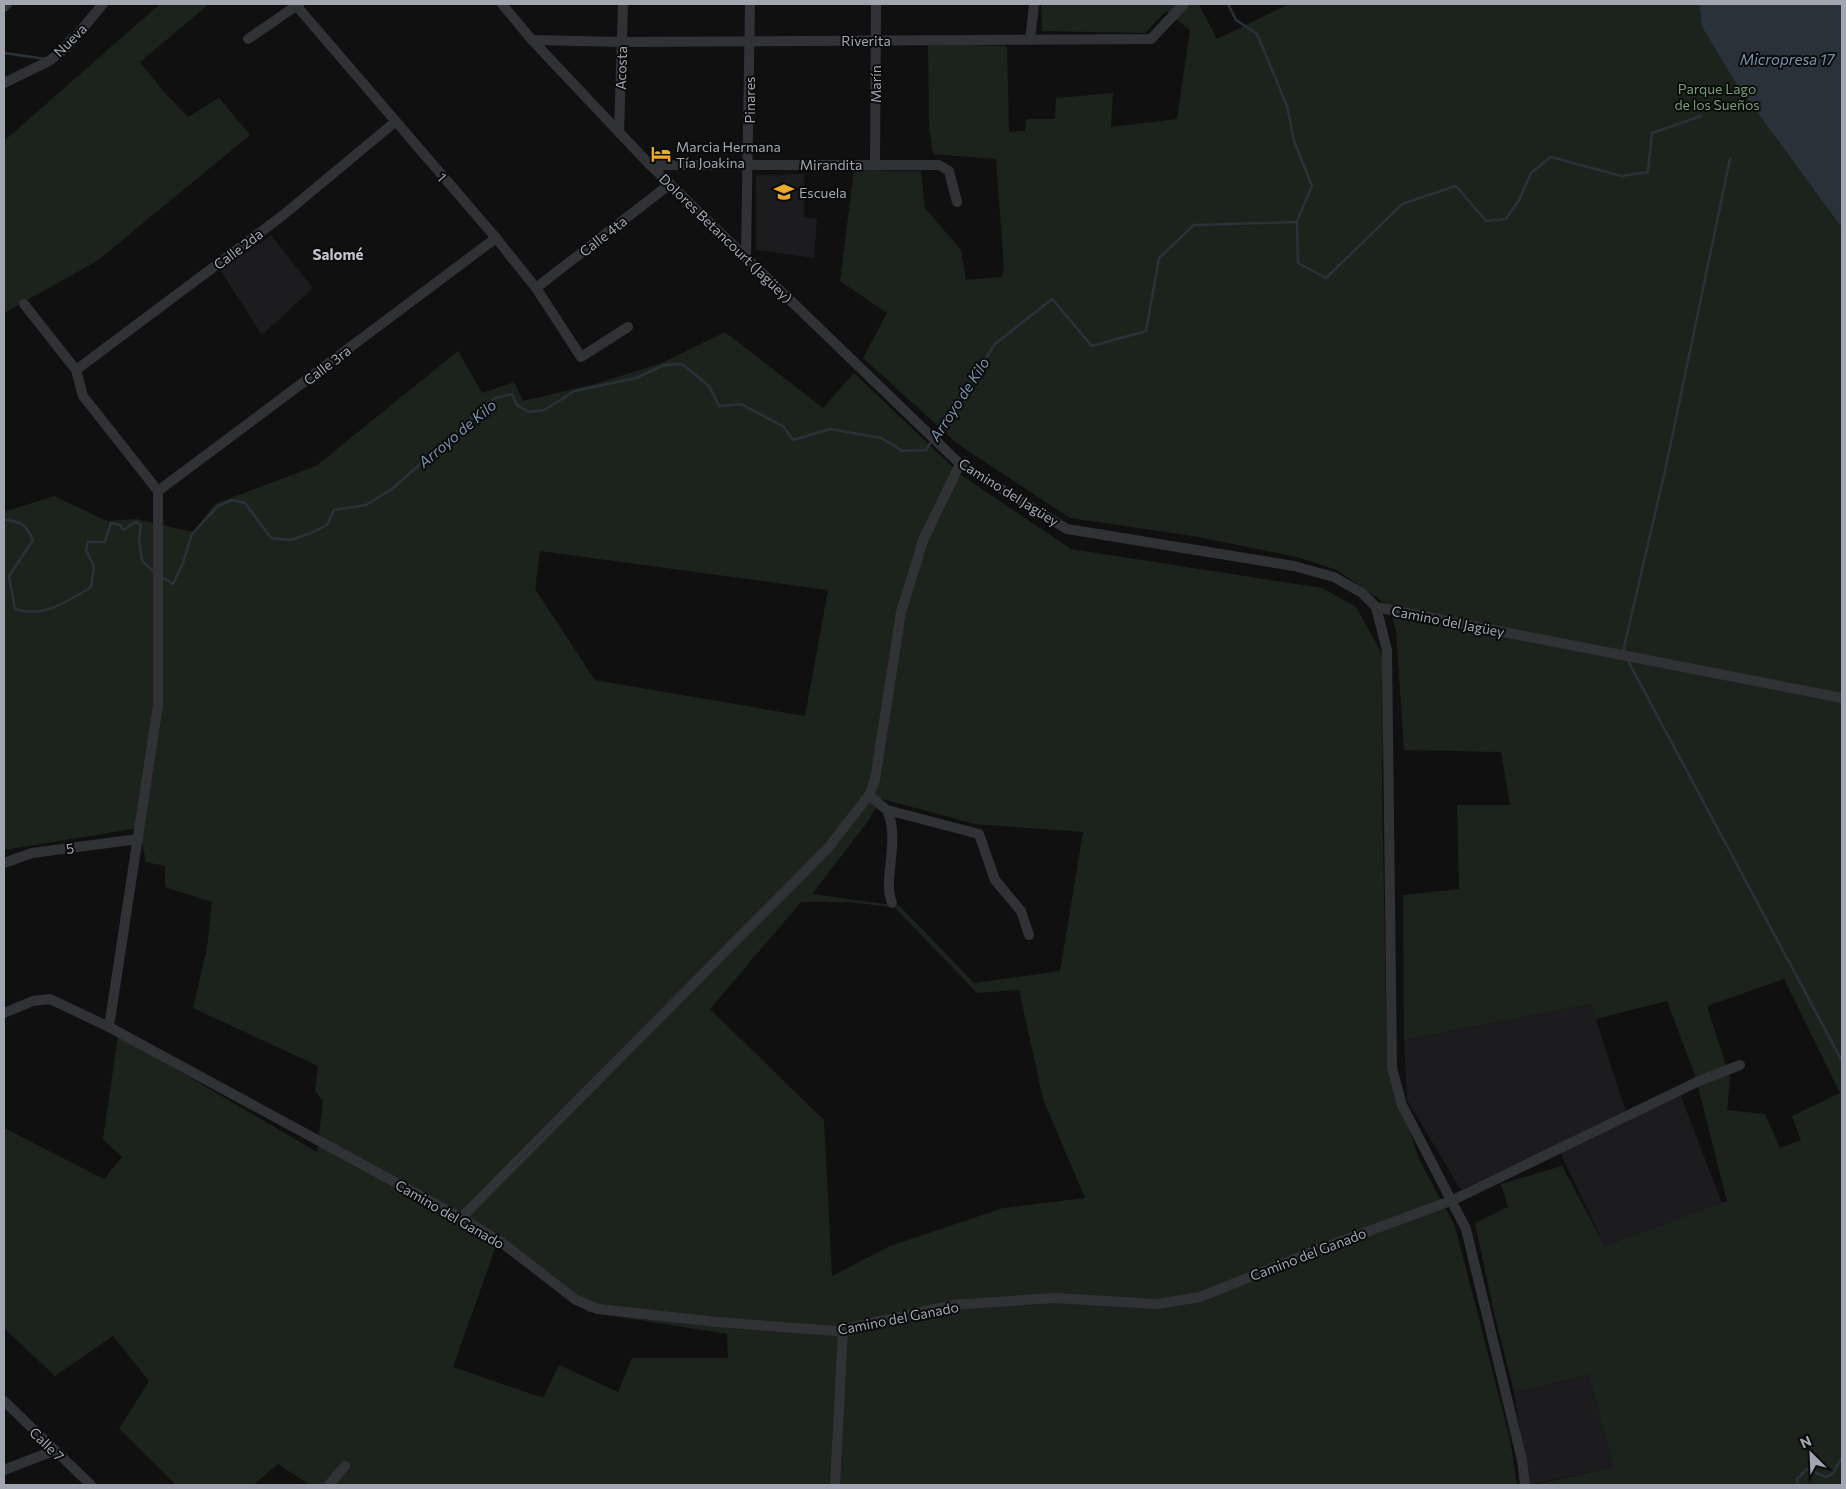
<svg xmlns="http://www.w3.org/2000/svg" width="1846" height="1489" viewBox="0 0 1846 1489" font-family="Commissioner,sans-serif">
<style>
.built{fill:#1c1c1e}
.green{fill:#1c231d;fill-rule:evenodd}
.water{fill:#2a3239}
.lines{fill:none;stroke-linecap:round;stroke-linejoin:round}
.stream{stroke:#2a3239;stroke-width:2.5}
.minor{stroke:#313236;stroke-width:10}
.labels{text-anchor:middle;dominant-baseline:central;stroke-width:4;stroke-linejoin:round;paint-order:stroke}
.street-label{font-size:14px;fill:#a1a6b1;stroke:#0b0b0c}
.park-label{font-size:14px;fill:#789c7a;stroke:#0b0b0c}
.poi-label{font-size:14px;fill:#a1a6b1;stroke:#0b0b0c;text-anchor:start}
.water-label{font-size:15px;font-style:italic;fill:#7894ac;stroke:#0b0b0c}
.neighbourhood-label{font-size:15px;font-weight:bold;fill:#c2c5ce;stroke:#0b0b0c}
</style>
<rect width="100%" height="100%" fill="#101011"/>
<g class="built">
<path d="M804,174V217L817,219L814,258L756,250V175Z"/>
<path d="M271,235L313,288L262,335L220,270Z"/>
<path d="M1591,1004L1626,1112L1678,1089L1722,1203L1605,1246L1557,1146L1461,1190L1407,1100L1404,1040Z"/>
<path d="M1589,1375L1613,1467L1529,1485L1514,1392Z"/>
</g>
<g class="green">
<path d="M160,4H209L140,62L163,91L188,117L219,98L250,135L97,261L4,313V141Z"/>
<path d="M1041,4H1199L1217,39L1289,4H1699L1702,27L1735,82L1842,228V1485H1533L1613,1467L1589,1375L1514,1392L1493,1308L1475,1223L1508,1207L1501,1184L1562,1166L1605,1246L1727,1201L1695,1075L1667,1001L1596,1019L1591,1004L1404,1040L1403,895L1459,889L1457,805H1510L1501,752L1404,750L1396,631L1389,606L1337,570L1297,557L1193,536L1070,518L959,445L863,358L887,313L840,281L854,170L921,171L925,208L961,250L966,280L1002,277L1004,269L996,159L933,154L929,127L928,44L1007,46L1009,132L1025,131L1026,119H1055L1056,98L1113,93L1111,127L1177,119L1190,30L1166,11L1145,33L1042,31ZM1784,979L1840,1093L1792,1116L1801,1140L1780,1148L1765,1114L1727,1110L1730,1078L1707,1006Z"/>
<path d="M725,332L823,408L854,373L961,475L1071,549L1322,588L1356,607L1384,657L1382,782L1387,1067L1420,1161L1455,1226L1510,1439L1517,1485H310L278,1464L253,1485H176L119,1429L149,1381L113,1336L55,1376L4,1328V1128L104,1179L122,1157L103,1139L118,1035L317,1152L323,1101L315,1091L318,1066L193,1008L207,948L212,902L165,887V866L146,862L139,828L4,850V512L54,496L107,521L136,519L193,532L215,504L316,466L458,351L482,393L514,382L523,401L595,384L662,363ZM540,551L828,590L805,716L595,680L535,589ZM882,799L975,824L1083,832L1060,971L974,983L900,906L812,894L866,824ZM801,902H846L894,907L977,993L1019,990L1043,1099L1085,1198L1003,1208L890,1246L832,1276L824,1120L710,1009ZM497,1243L588,1312L727,1334L728,1358H632L618,1392L559,1365L543,1398L453,1367Z"/>
</g>
<path class="water" d="M1699,4H1842V228L1735,82L1702,27Z"/>
<g class="lines">
<g class="stream">
<path d="M1228,4L1236,20L1257,34L1287,106L1294,141L1312,186L1297,221"/>
<path d="M61,46L70,35"/>
<path d="M4,53L46,59"/>
<path d="M935,436L995,344L1052,299L1092,346L1146,331L1159,258L1194,225L1297,222L1298,263L1326,278L1402,204L1456,186L1486,221L1506,219L1519,200L1531,173L1551,157L1621,176L1648,172L1652,133L1701,116"/>
<path d="M4,520C20,521 26,524 33,540L9,576L15,609C41,619 69,601 91,587L94,566L86,550L88,542H105L111,523L120,525L123,530L136,522L141,525L139,539L142,561L155,573"/>
<path d="M162,577L173,584L183,563L192,534L218,506L232,500L245,503L271,538L291,540L311,533L327,525L334,510L366,505L392,489L495,398L512,394L517,405L529,412L544,410L575,391L636,378L664,365L682,364L709,386L719,406L741,404L784,427L793,440L830,429L881,438L903,451L926,450L932,440"/>
<path d="M1625,654L1624,647L1665,471L1730,159"/>
<path d="M1627,659L1842,1061"/>
<path d="M1798,1485L1797,1479L1807,1469L1826,1477L1832,1474L1842,1458"/>
</g>
<g class="minor">
<path d="M295,4L496,238L536,288L581,357L628,327"/>
<path d="M502,4L532,40L650,165L960,464L1067,529L1294,566L1334,577L1362,593L1376,607L1842,698"/>
<path d="M4,7L7,4"/>
<path d="M248,39L299,4"/>
<path d="M532,40L622,42L1151,39L1184,4"/>
<path d="M1030,40L1034,4"/>
<path d="M4,83L49,61L67,47L103,4"/>
<path d="M619,133L623,4"/>
<path d="M875,164L876,4"/>
<path d="M650,165H939L949,171L957,202"/>
<path d="M746,255L750,4"/>
<path d="M536,288L670,184"/>
<path d="M24,304L76,370L83,396L158,491V705L109,1027"/>
<path d="M76,370L282,216L395,122"/>
<path d="M158,491L496,238"/>
<path d="M1376,607L1387,650L1392,1068L1402,1105L1466,1229L1522,1460L1525,1485"/>
<path d="M869,795L887,810L979,834L995,880L1021,911L1029,935"/>
<path d="M887,810C901,841 882,878 892,903"/>
<path d="M4,863L32,853L138,839"/>
<path d="M4,1013L33,1001L50,999L109,1027L461,1218L501,1242L576,1300L598,1309L717,1322L836,1331L953,1305L995,1302L1054,1298L1157,1304L1200,1297L1315,1251L1453,1200L1699,1081L1740,1065"/>
<path d="M461,1218L828,848L869,795L875,780L901,612L924,538L960,464"/>
<path d="M4,1401L91,1485"/>
<path d="M4,1470L53,1451"/>
<path d="M329,1485L345,1466"/>
<path d="M835,1485L843,1331"/>
</g>
</g>
<defs>
<symbol id="hotel-bare" viewBox="-9 -9 18 18"><path d="M-6-4.5h1.5V1H6V5H4.5V3h-9V5H-6ZM-4 0a1.8 1.8 0 1 1 3.6 0ZM.5 0V-2.5h3Q6-2.5 6 0Z" fill="#ecaa2d" stroke="#0b0b0c" stroke-width="2.5" paint-order="stroke"/></symbol>
<symbol id="school-bare" viewBox="-9 -9 18 18"><path d="M0-5L7-2L0 1L-7-2ZM-4 1L0 2.5L4 1V4Q0 6-4 4Z" fill="#ecaa2d" stroke="#0b0b0c" stroke-width="2.5" paint-order="stroke"/></symbol>
</defs>
<g fill-rule="evenodd">
<use href="#hotel-bare" x="647" y="140" width="28" height="28"/>
<use href="#school-bare" x="770" y="178" width="28" height="28"/>
</g>
<g class="labels">
<g class="street-label">
<text transform="translate(70 40) rotate(-45)">Nueva</text>
<text x="866" y="40">Riverita</text>
<text transform="translate(621 68) rotate(-88)">Acosta</text>
<text transform="translate(875 84) rotate(-90)">Marín</text>
<text transform="translate(749 100) rotate(-90)">Pinares</text>
<text x="831" y="164">Mirandita</text>
<text transform="translate(442 177) rotate(49)">1</text>
<text transform="translate(603 236) rotate(-38)">Calle 4ta</text>
<text transform="translate(726 238) rotate(44)">Dolores Betancourt (Jagüey)</text>
<text transform="translate(238 249) rotate(-37)">Calle 2da</text>
<text transform="translate(327 365) rotate(-37)">Calle 3ra</text>
<text transform="translate(1009 492) rotate(32)">Camino del Jagüey</text>
<text transform="translate(1448 621) rotate(11)">Camino del Jagüey</text>
<text transform="translate(70 848) rotate(-8)">5</text>
<text transform="translate(450 1214) rotate(30)">Camino del Ganado</text>
<text transform="translate(1308 1254) rotate(-21)">Camino del Ganado</text>
<text transform="translate(898 1318) rotate(-11)">Camino del Ganado</text>
<text transform="translate(47 1444) rotate(44)">Calle 7</text>
</g>
<g class="park-label">
<text x="1717" y="88">Parque Lago<tspan x="1717" dy="16">de los Sueños</tspan></text>
</g>
<g class="poi-label">
<text x="676" y="146">Marcia Hermana<tspan x="676" dy="16">Tía Joakina</tspan></text>
<text x="799" y="192">Escuela</text>
</g>
<g class="water-label">
<text x="1787" y="59">Micropresa 17</text>
<text transform="translate(959 399) rotate(-57)">Arroyo de Kilo</text>
<text transform="translate(457 433) rotate(-40)">Arroyo de Kilo</text>
</g>
<g class="neighbourhood-label">
<text x="338" y="254">Salomé</text>
</g>
</g>
<rect width="1846" height="1489" fill="none" stroke="#a1a6b1" stroke-width="10"/>
<g transform="translate(1811 1454) rotate(336)" stroke="#0b0b0c" stroke-width="4" paint-order="stroke">
<path d="M0-4L9 19L0 12L-9 19Z" fill="#a1a6b1"/>
<text y="-8" font-size="14" font-weight="bold" text-anchor="middle" fill="#a1a6b1">N</text>
</g>
</svg>
